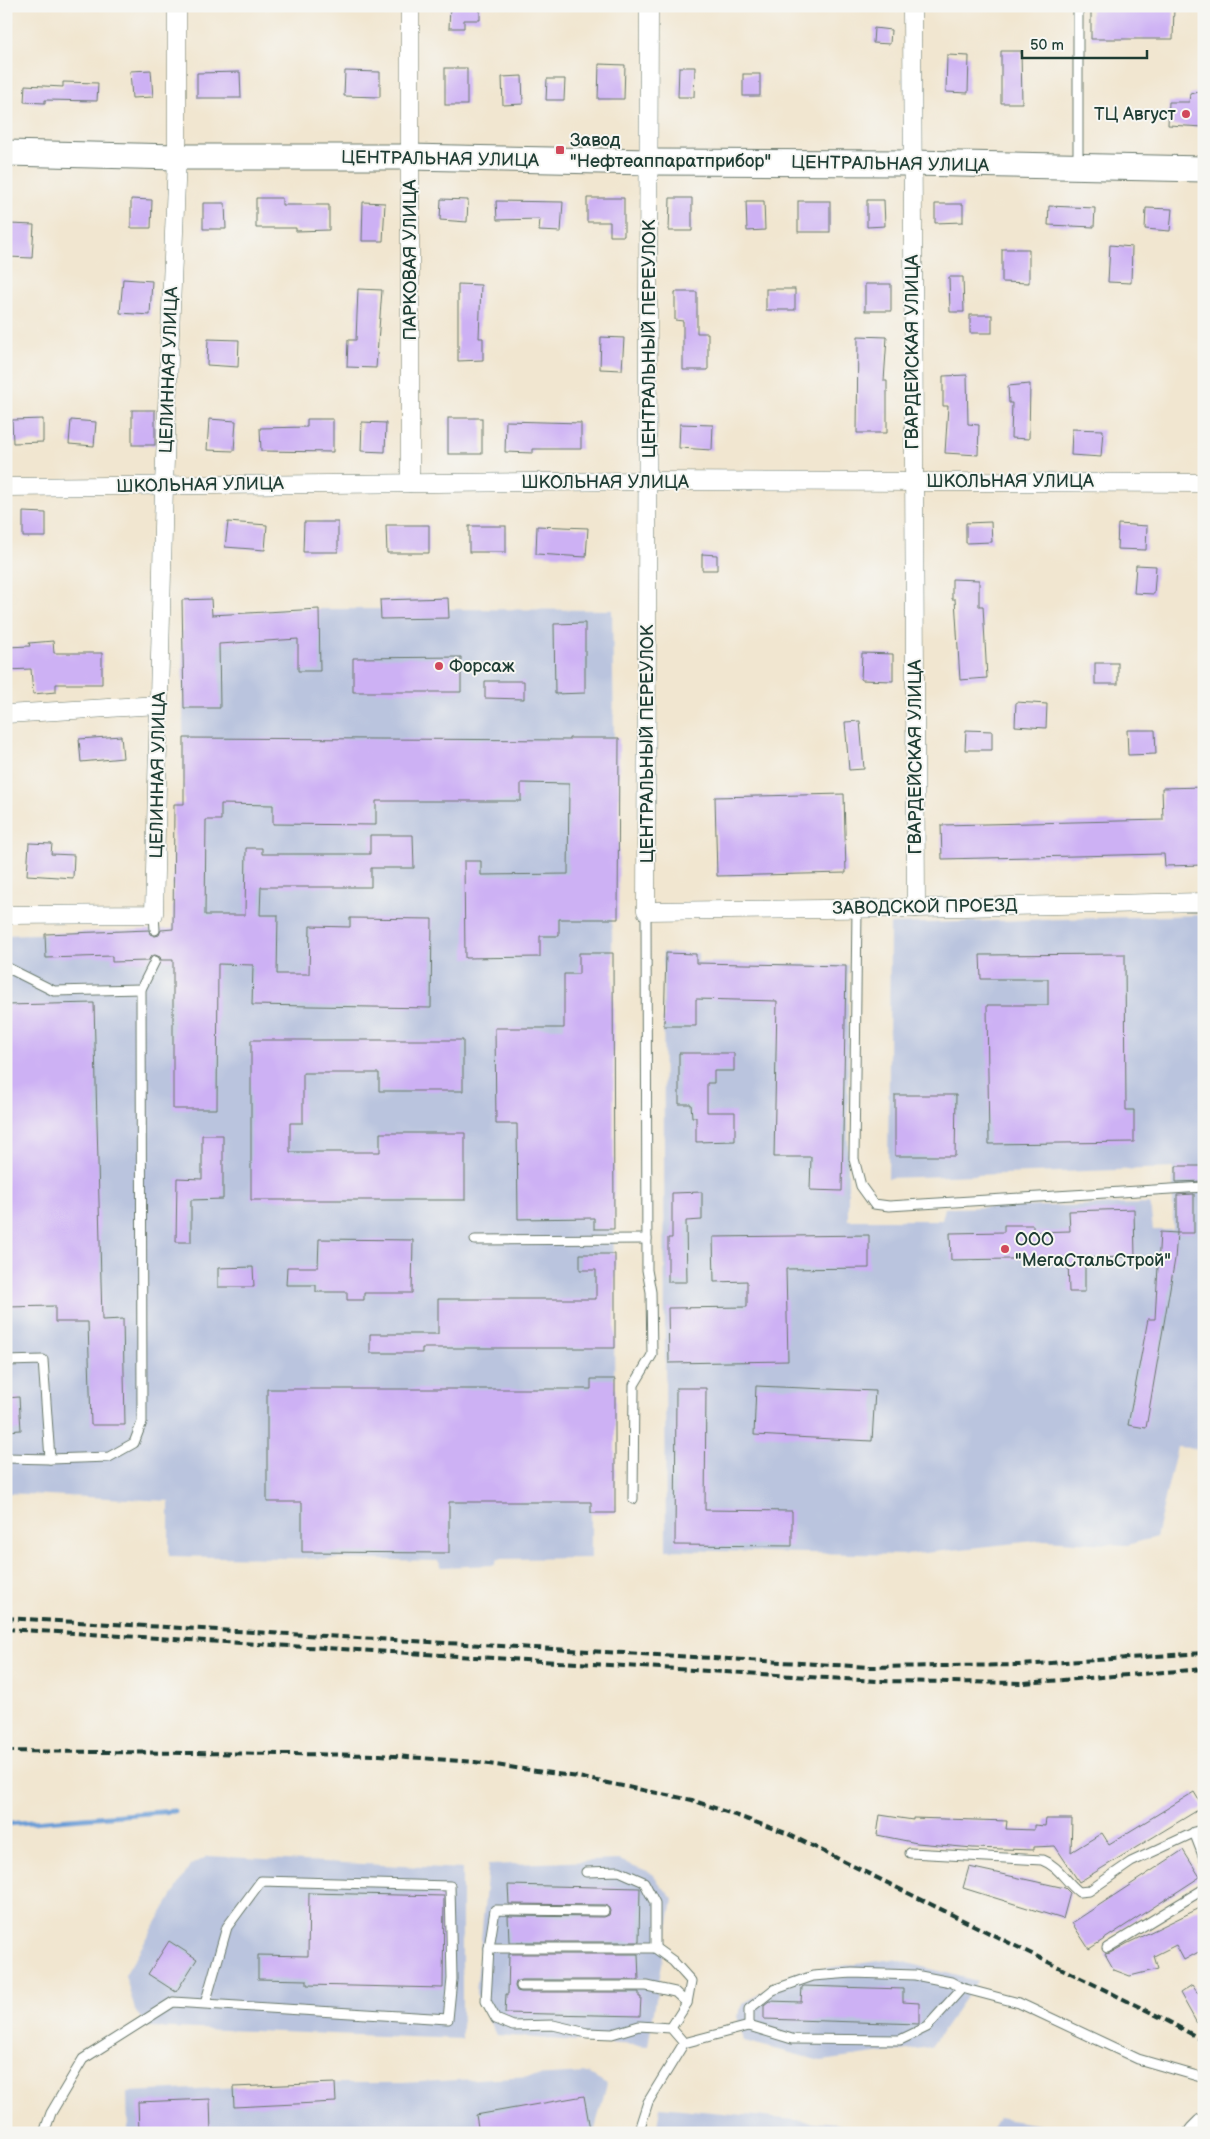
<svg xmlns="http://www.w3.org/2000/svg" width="1210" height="2139" viewBox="0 0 1210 2139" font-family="'Balsamiq Sans',sans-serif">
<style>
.industrial{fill:#bac4de}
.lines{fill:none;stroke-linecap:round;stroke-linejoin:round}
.stream{stroke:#6b9dd6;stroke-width:5}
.building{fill:#cdb1f4}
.lane-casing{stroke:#68786b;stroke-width:11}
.street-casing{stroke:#68786b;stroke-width:19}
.secondary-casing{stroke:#68786b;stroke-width:27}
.lane{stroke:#fff;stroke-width:9}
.street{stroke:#fff;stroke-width:18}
.secondary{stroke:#fff;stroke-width:25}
.rail{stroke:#1f3d34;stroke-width:4;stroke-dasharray:8 4;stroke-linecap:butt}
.poi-dot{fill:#d1495b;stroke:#f6f6f2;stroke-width:2}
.labels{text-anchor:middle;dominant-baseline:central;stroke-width:4;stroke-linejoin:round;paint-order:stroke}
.poi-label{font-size:18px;fill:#1f3d34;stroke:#f6f6f2;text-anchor:start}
.street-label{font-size:18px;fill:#1f3d34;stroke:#f6f6f2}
</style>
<rect width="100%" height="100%" fill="#f6f6f2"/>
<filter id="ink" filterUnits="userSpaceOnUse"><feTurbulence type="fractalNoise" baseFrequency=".02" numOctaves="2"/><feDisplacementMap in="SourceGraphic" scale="10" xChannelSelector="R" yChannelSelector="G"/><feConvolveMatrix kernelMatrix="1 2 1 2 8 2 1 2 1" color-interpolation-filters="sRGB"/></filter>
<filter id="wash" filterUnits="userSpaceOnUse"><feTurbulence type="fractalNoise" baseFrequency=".0096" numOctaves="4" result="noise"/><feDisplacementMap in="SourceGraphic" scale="20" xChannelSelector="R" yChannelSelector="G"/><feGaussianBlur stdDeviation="1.12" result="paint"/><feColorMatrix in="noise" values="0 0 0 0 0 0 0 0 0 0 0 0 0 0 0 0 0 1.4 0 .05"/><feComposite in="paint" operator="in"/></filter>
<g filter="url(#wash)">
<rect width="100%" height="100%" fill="#f1e6d0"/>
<g class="industrial">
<path d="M448,598L449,609L612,610L614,738H619L618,919H612L615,1513H591V1558L497,1559L495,1565L442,1567L438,1561L169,1556V1501L6,1493V935L173,929L174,804H184L182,600L211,599L212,615L297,609H380V600Z"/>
<path d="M1204,915V1449L1177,1447L1156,1537L1127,1545L1044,1540L906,1555L666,1550L663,952L698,953V962L848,965V1220H942L945,1208L1150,1204L1153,1230H1173V1168L888,1178L890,924Z"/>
<path d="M208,1856L462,1869V2039L147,2027L135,2010L125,1975L190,1866Z"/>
<path d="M619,1860L650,1872L673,1899L648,2046L496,2035L476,1993L488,1865Z"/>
<path d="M893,1959L977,1981L931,2047L821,2061L744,2041L737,2016L744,2003L797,1972Z"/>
<path d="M588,2073L607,2084L594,2133H128L127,2092L335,2083H402Z"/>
<path d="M660,2107L931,2133H656Z"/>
<path d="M998,2118L1047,2126L1050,2133H989Z"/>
</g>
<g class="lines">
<path class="stream" d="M6,1824L174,1811"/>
</g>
<g id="blocks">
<g class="building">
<path d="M450,6H480V20H464V28H449Z"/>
<path d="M1091,8H1174L1173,39H1091Z"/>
<path d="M874,28L891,30L890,44L873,43Z"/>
<path d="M1001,51H1021L1022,103H1001Z"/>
<path d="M947,55L969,56L968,93L946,92Z"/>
<path d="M599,64L625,65L624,99H598Z"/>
<path d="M679,67H695L694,97H678Z"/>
<rect x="445" y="68" width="22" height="37"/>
<path d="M151,70L153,97L132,98L130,71Z"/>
<path d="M345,71L380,72V97L344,96Z"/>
<path d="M240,72L241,98H197V73Z"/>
<rect x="743" y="74" width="17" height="22"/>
<path d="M522,76L523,104L503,105L502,77Z"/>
<path d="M547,79H565L564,100H546Z"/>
<path d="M63,82L98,83L97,101L45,100V103L24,102L25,85L63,87Z"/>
<path d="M1204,91V127L1168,125L1169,102H1189L1190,94Z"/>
<path d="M256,198H282V205H329V230L296,231V228H256Z"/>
<path d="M587,198H624V236H610V222H587Z"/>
<path d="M670,198H692V231H669Z"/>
<path d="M131,199L152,200L151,228H131Z"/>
<path d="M441,199L468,200L467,222L440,220Z"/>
<path d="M867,200H884L885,226L867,227Z"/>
<path d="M496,201L563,202L561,232L539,231L540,219L497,220Z"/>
<path d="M746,201H764L765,230L747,231Z"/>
<rect x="798" y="201" width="32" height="31"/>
<path d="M363,202L385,203L383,241H362Z"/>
<path d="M203,203H225L226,229H203Z"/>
<path d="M935,204H963V222L935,223Z"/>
<path d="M1049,206L1095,208L1094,227L1048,225Z"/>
<path d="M1146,208L1172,209L1170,231L1145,229Z"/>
<path d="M10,224L34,225L32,258L8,257Z"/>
<path d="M1110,245L1132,247L1131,283L1108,282Z"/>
<path d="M1002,249H1029V283L1002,282Z"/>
<path d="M949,277H963L964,312H950Z"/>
<path d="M123,279L152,281L150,315L120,313Z"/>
<path d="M458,284L481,285L479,338H483V360L458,361Z"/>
<rect x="865" y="284" width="26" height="27"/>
<path d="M358,289L382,290L376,368L347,367L348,340H356Z"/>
<rect x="766" y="289" width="29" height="21"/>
<path d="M675,292H697V333H708V370H683V321L675,320Z"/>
<rect x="970" y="315" width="22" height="18"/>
<path d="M858,336L887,337L884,381H887V433H857Z"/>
<path d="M601,337L624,338L622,370L600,369Z"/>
<path d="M208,339L239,340L238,367L207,365Z"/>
<path d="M967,375L968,424L979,425L978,455L945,453L948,406H943V376Z"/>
<path d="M1030,384L1029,439L1011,438L1012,403H1009L1008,386Z"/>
<rect x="132" y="410" width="23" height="35"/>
<rect x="448" y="418" width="34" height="36"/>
<path d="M43,419V442L13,443L12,420Z"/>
<path d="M209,419L236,421L234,451L207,450Z"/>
<path d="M307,419H333V452L261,451L260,428L307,427Z"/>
<path d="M71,420L96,422L94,446L69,444Z"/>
<path d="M506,421L581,423V449H533V453L505,452Z"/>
<path d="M362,422L386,423L385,452L361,451Z"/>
<path d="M680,424L713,425L712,450L679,448Z"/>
<path d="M1072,429L1103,430L1101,457L1071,455Z"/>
<path d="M23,512L46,513V537H23Z"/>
<path d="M228,522L267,525L265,550L225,547Z"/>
<path d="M304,522H338V552H303Z"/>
<path d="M991,522L992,542L966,543V523Z"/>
<path d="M1118,524L1147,526L1146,550L1117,549Z"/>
<path d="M386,525H429V553H387Z"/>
<rect x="469" y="526" width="37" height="26"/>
<path d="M537,526L588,528L586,557L536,554Z"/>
<path d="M702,554L717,555V570H702Z"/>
<path d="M1136,565L1156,566L1154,594L1134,593Z"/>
<path d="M952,579L979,580V606H983L987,678L960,680L955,599H952Z"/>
<path d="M448,598L449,618L381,619L380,600Z"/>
<path d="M211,599L212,615L319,609L320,671H298V639L219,644L220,708H184L182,600Z"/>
<path d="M585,623V693L555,694L554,624Z"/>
<path d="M53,641L54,653H102V684H56V692L33,694L31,669L6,670V647L30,646L29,643Z"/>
<path d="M862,653L893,654V681L861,680Z"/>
<path d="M461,657V692H353V658Z"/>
<rect x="1095" y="663" width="23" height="21"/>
<path d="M485,681H524V699L485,698Z"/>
<path d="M1016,702L1047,704L1046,728L1015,726Z"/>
<path d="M860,721L864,769L849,770L845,722Z"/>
<path d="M966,730L992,731V750H965Z"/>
<path d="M1127,730H1155L1156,754L1128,755Z"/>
<path d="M121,736L123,758L81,762L79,739Z"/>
<path d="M184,738L569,740V738H619L618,919H559V936H540V957L465,958L464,861H481V875L568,874L569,784L521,783V801H376V825L273,824V805L221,804V820H206L205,915H245L246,848H262V854H370V835H413L414,868H371V887H261L260,915H278L277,974H309L310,926L350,927V918L432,919L431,1008L252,1005L253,965L218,964L217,1109H173V960H161L160,957L155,955L151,956L148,961L112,962V956L46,958L45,934L149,930L150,934L155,936L159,935L161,930L173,929L174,804H184Z"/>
<path d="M1204,787V865L1165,866L1164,854L942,859L941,825L1163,820L1162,788Z"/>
<path d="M844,794L846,873L717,876L715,797Z"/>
<path d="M29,843L52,844L51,854L74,855L73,878L27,875Z"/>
<path d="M579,953H613L614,1229H594V1218L518,1219L517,1124H496L495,1028H564V974H579Z"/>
<path d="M666,953L696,954V963L846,966L842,1191L810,1190L811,1157H774L777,1001L696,999V1026H664Z"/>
<path d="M1125,954L1126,1110H1134V1142L989,1144L987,1005H1048V979H981L980,955Z"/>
<path d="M94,1003L102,1320L123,1319L125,1425H91L88,1322H55V1306L6,1307V1005Z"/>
<path d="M251,1040H463V1091H379V1073H303V1123H290V1152H380V1133H465V1200H251Z"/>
<path d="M679,1053H734V1071H714V1083H707V1112H735V1141L696,1142V1117H692L691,1104H679Z"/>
<path d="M895,1095H956L955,1156H895Z"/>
<path d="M202,1135H223V1199L191,1200V1242H176L177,1178L202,1179Z"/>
<path d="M1176,1166H1204V1181L1176,1182Z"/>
<path d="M702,1192V1220L686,1221L687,1282H668V1238H672V1193Z"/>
<path d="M1194,1194V1233H1177V1195Z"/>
<path d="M1134,1209L1135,1257L1085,1258V1292H1069L1068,1258L951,1260L950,1233L1004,1232V1225H1033V1232L1070,1231L1069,1211Z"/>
<path d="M1160,1232L1177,1233L1175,1259L1146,1428L1128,1425L1148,1319H1155Z"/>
<path d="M869,1235V1268L786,1269L788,1361L669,1363L668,1308L747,1307V1281L714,1282L713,1237Z"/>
<path d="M319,1239L413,1240L412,1293H364V1300H347V1292H316V1285H286L287,1267H318Z"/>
<path d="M580,1254H615V1348H422V1353H370V1334H438V1299H596V1270H580Z"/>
<path d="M253,1267L254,1287H218V1268Z"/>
<path d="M591,1379H615V1513H591V1502H449V1553L302,1552V1502H267V1389H591Z"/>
<path d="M756,1386L875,1391L872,1441L754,1435Z"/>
<path d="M676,1388H706L705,1510L792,1511V1546L675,1545Z"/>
<path d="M19,1397L21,1430L6,1431V1398Z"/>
<path d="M1194,1792L1203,1807L1079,1882L1055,1846L1034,1847V1850L973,1848L917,1843L877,1835L880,1815L913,1820V1818L1007,1821L1006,1829L1034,1830V1825L1045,1826L1046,1819H1072L1071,1852L1102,1833L1109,1844Z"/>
<path d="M1183,1850L1200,1877L1089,1949L1072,1923Z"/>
<path d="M969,1867L1065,1888L1070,1893L1063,1919L963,1888Z"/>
<path d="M508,1885L640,1888L639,1942H509L508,1916L604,1917L609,1915L610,1911L608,1906L604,1905L509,1904Z"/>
<path d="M309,1893L444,1896L443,1988L307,1985V1980L258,1979V1955L308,1956Z"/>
<path d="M1204,1906V1949L1184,1960L1176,1945L1154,1956L1158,1969L1130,1976L1114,1970L1105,1954L1110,1953L1128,1943Z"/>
<path d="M169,1941L197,1959L176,1992L148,1974Z"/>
<path d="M509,1954H638L639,1980H521L516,1982L515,1986L517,1991L521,1992H639V1997H641L640,2016L505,2013L506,1994H508Z"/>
<path d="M1192,1985L1204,2002V2036L1180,1993Z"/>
<path d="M804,1986L903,1989V2002L919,2003V2024L764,2019V2005L769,2001L801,2002L802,1987Z"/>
<path d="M335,2083L336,2102L234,2107L233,2087Z"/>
<path d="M584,2096L590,2129L568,2133H479L476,2115Z"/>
<path d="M210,2099L211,2133H139L138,2102Z"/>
</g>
</g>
</g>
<g filter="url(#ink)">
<use href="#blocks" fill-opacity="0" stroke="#68786b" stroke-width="1"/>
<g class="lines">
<defs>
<g id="lane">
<path d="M1078,6V166"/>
<path d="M857,909L854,1159L861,1186L874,1204L889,1206L1204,1187"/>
<path d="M154,914L155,930"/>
<path d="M6,967L54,991L141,989"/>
<path d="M475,1240L647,1239"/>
<path d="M6,1361L43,1360L50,1459"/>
<path d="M6,1458L50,1459L109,1457L134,1443L142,1422L141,989L155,961"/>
<path d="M633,1499L634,1385L652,1355L651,1292L647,1270L646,911"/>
<path d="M1194,1832L1204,1858"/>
<path d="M910,1853L1042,1860C1060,1867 1064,1880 1079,1892L1089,1891L1131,1862L1204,1828"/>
<path d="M586,1872L619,1871L644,1882L655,1903V1948"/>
<path d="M604,1911L495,1910L489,1948L486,2001L496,2019L513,2026L553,2025L587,2033L612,2034L639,2026L671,2028L684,2043"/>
<path d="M489,1948H655L673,1961L691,1981L687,2003L671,2028"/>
<path d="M1107,1948L1204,1889"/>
<path d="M521,1986H647L675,1992L687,2003"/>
<path d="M749,2026V2009L773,1990L813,1976L852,1973L915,1975L951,1982L962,1988L1019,2003L1138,2059L1204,2078"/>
<path d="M44,2133L51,2113L83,2059L173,2002L205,2004L448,2019L452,1979L450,1886L261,1881L227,1927L205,2004"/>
<path d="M638,2133L648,2102L684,2043L749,2026L792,2039L900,2040L927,2027L962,1988"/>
</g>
<g id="street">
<path d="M649,6L646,911L916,908L1204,902"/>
<path d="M912,6L916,908"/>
<path d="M410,483V6"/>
<path d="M6,487L648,481L1204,483"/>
<path d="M6,714L159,705"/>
<path d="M6,915L154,914L164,485L177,157V6"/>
</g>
<g id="secondary">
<path d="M6,153L177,157H409L650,162L911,163L1204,169"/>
<path d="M1197,2133L1204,2126"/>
</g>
</defs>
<use href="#lane" class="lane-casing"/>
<use href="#street" class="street-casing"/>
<use href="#secondary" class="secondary-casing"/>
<use href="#lane" class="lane"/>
<use href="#street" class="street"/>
<use href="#secondary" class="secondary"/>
<g class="rail">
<path d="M6,1618L870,1667L1020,1665L1204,1653"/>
<path d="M6,1629L877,1681L1024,1683L1204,1669"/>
<path d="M6,1751L380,1755L475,1762L578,1777L692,1800L786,1833L1164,2019L1204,2041"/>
</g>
</g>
</g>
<g class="poi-dot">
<circle cx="1186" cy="114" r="5"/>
<rect x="555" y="145" width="10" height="10" rx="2.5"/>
<circle cx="439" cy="666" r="5"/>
<circle cx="1005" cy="1249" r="5"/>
</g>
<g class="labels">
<g class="poi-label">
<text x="1176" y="114" text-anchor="end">ТЦ Август</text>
<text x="570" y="140">Завод<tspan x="570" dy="21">"Нефтеаппаратприбор"</tspan></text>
<text x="449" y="666">Форсаж</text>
<text x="1015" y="1239">ООО<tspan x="1015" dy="21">"МегаСтальСтрой"</tspan></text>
</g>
<g class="street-label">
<text transform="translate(440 159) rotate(1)">ЦЕНТРАЛЬНАЯ УЛИЦА</text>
<text transform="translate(890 164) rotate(1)">ЦЕНТРАЛЬНАЯ УЛИЦА</text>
<text transform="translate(410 260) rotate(-90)">ПАРКОВАЯ УЛИЦА</text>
<text transform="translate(649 339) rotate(-90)">ЦЕНТРАЛЬНЫЙ ПЕРЕУЛОК</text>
<text transform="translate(912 352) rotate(-90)">ГВАРДЕЙСКАЯ УЛИЦА</text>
<text transform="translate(169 370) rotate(-88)">ЦЕЛИННАЯ УЛИЦА</text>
<text x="1010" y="481">ШКОЛЬНАЯ УЛИЦА</text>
<text x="605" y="482">ШКОЛЬНАЯ УЛИЦА</text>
<text transform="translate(200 485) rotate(-1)">ШКОЛЬНАЯ УЛИЦА</text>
<text transform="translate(647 744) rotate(-90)">ЦЕНТРАЛЬНЫЙ ПЕРЕУЛОК</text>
<text transform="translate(915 757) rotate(-90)">ГВАРДЕЙСКАЯ УЛИЦА</text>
<text transform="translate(158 775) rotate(-89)">ЦЕЛИННАЯ УЛИЦА</text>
<text transform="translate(925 907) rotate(-1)">ЗАВОДСКОЙ ПРОЕЗД</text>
</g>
</g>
<rect width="1210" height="2139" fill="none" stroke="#f6f6f2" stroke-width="25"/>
<path d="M1022 50v8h125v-8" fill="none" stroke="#1f3d34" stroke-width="2.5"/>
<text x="1030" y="50" font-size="15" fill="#1f3d34" stroke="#f6f6f2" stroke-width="4" paint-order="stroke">50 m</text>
</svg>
